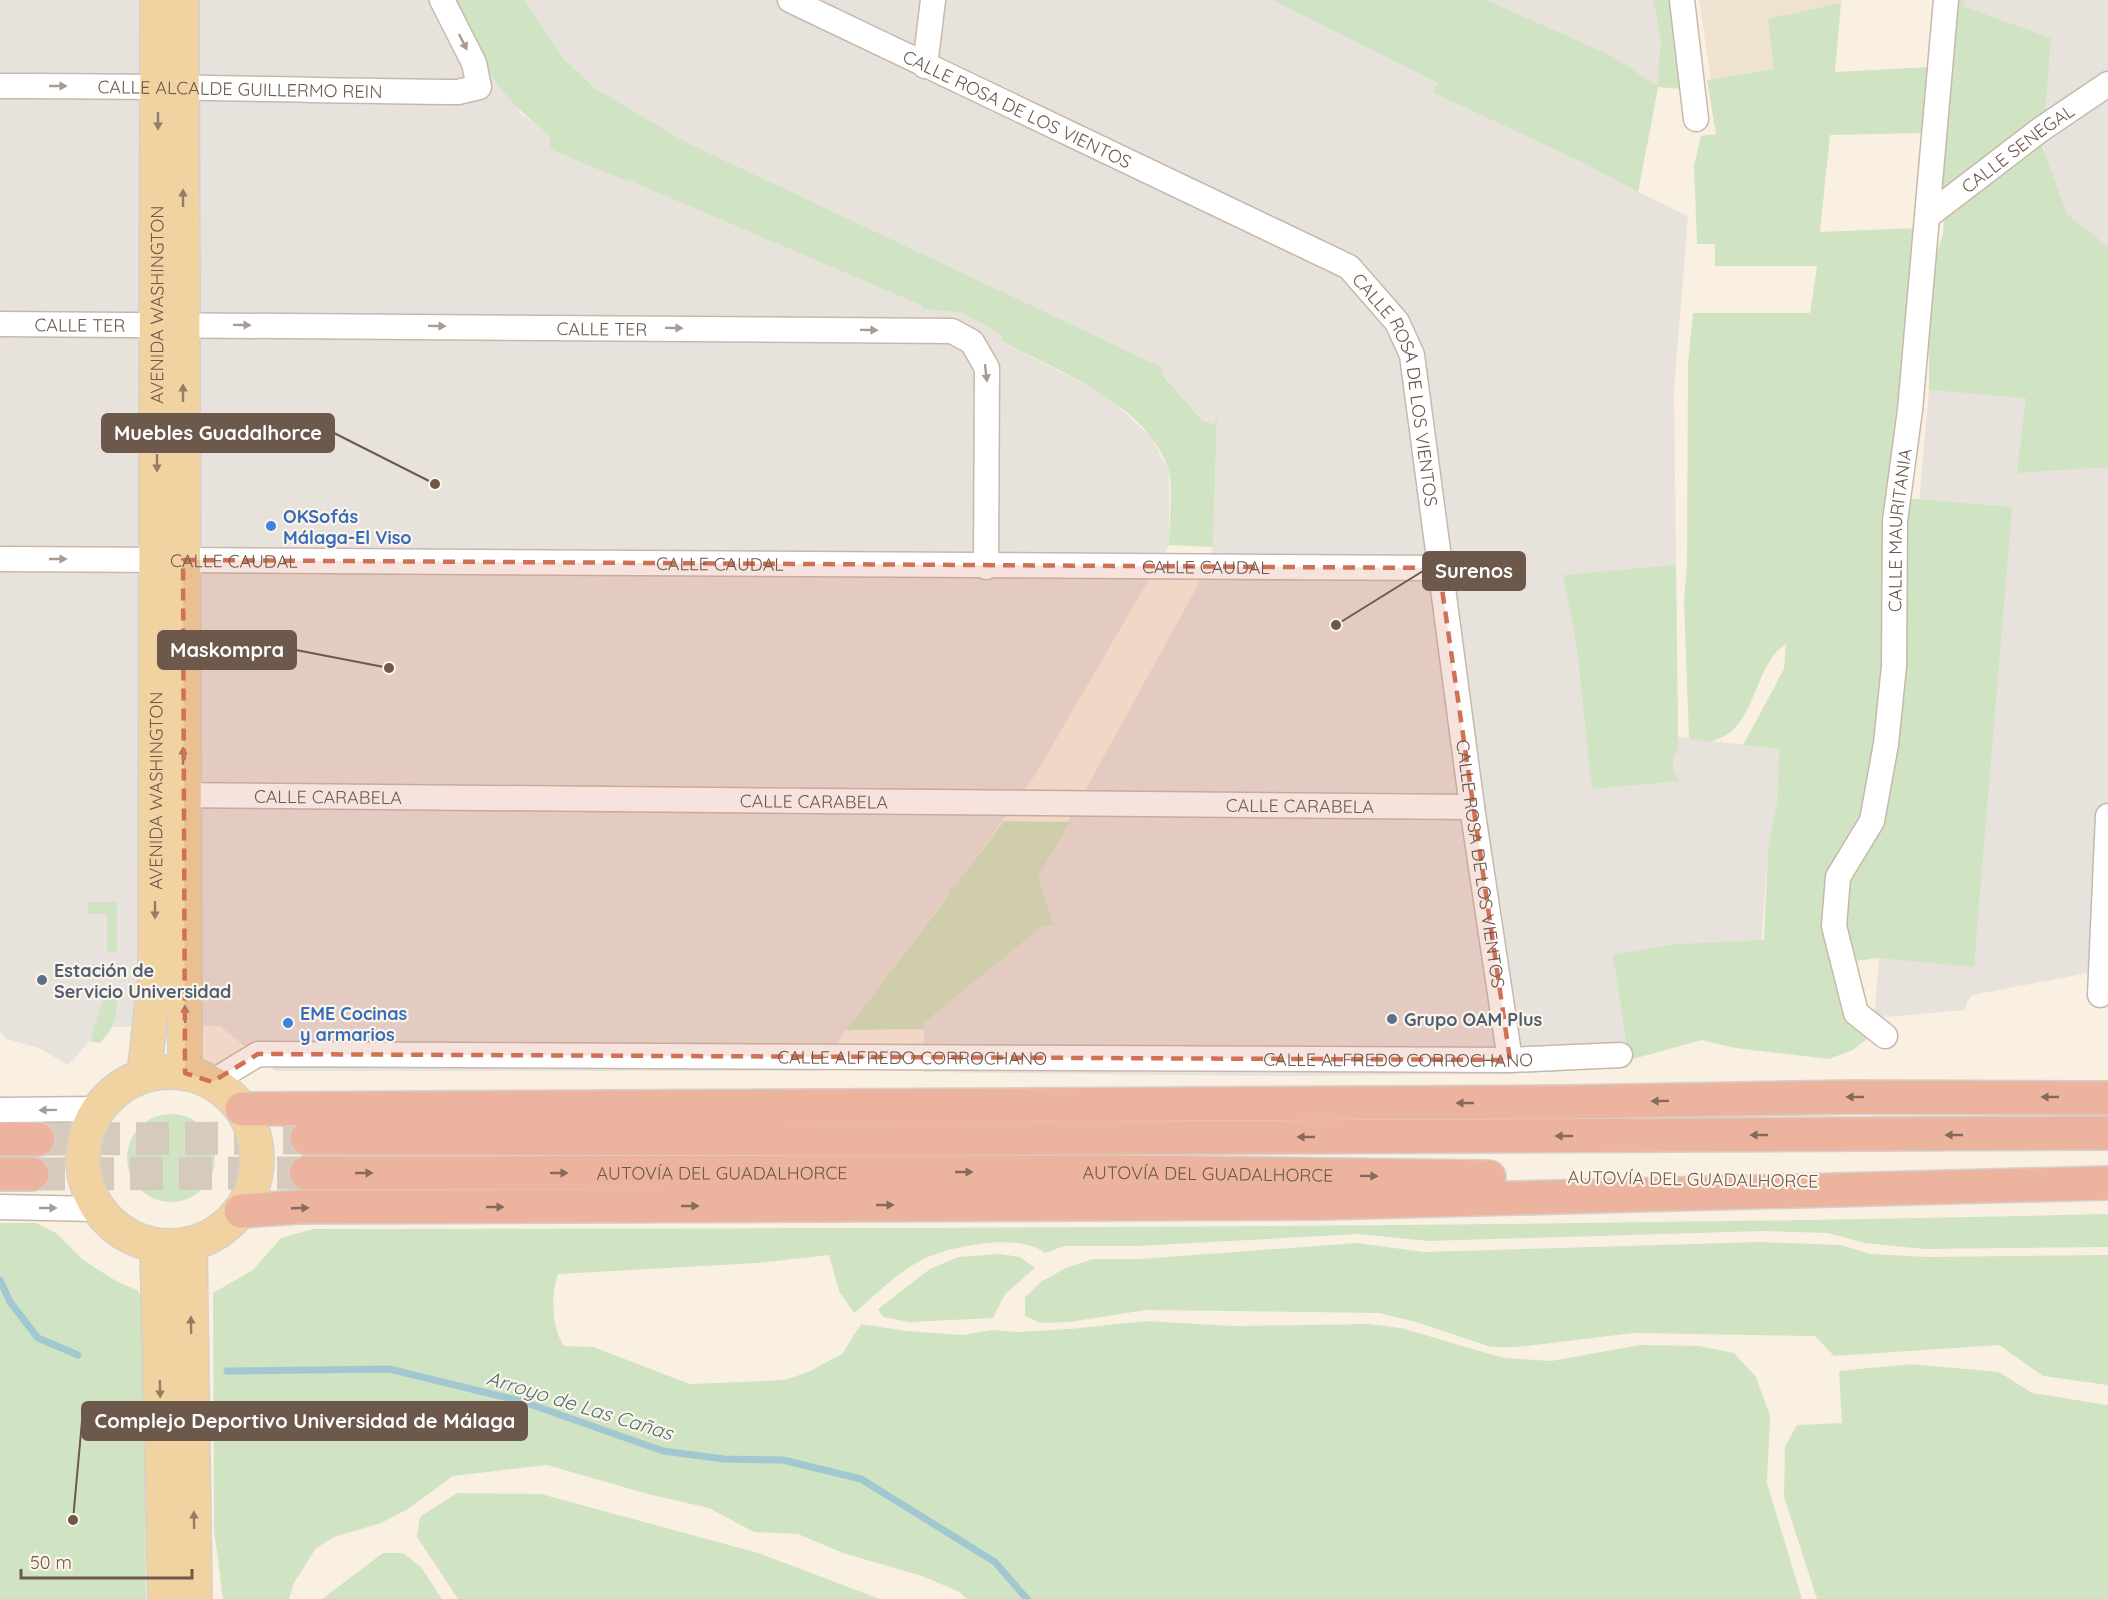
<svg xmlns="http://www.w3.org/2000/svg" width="2108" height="1599" viewBox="0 0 2108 1599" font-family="Quicksand,sans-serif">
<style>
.residential{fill:#efe2d1}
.industrial{fill:#e8e2dc}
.green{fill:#d0e4c3}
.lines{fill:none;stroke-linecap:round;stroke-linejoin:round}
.stream{stroke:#a1c8d0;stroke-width:7}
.motorway-tunnel{stroke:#d6cabc;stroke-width:33;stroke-dasharray:33 16;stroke-linecap:butt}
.minor-casing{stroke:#c8b8ab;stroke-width:27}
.primary-casing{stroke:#d6d0cd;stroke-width:36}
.motorway-casing{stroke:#d6d0cd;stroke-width:36}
.minor{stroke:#fff;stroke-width:24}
.primary{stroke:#f0d3a1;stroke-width:33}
.motorway{stroke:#ecb49f;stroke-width:33}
.oneway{fill:#a79b94}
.oneway2{fill:#947d66}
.oneway3{fill:#866a5d}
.marked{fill:#d07155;fill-opacity:0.2;stroke:#d07155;stroke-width:4.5;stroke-dasharray:12 8;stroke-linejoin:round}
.shop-dot{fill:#3f7fe0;stroke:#fcf4e7;stroke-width:2}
.service-dot{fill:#5c6f8a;stroke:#fcf4e7;stroke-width:2}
.labels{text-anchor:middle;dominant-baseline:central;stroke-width:4.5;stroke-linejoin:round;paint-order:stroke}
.street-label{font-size:18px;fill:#6d584c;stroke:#fcf4e7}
.shop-label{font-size:18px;font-weight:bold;fill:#366cbe;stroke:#fcf4e7;text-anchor:start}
.service-label{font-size:18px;font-weight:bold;fill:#4e5e75;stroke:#fcf4e7;text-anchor:start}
.water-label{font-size:20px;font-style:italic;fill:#48747e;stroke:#fcf4e7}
.leader{fill:none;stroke:#6d584c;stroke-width:2}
.callout-dot{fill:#6d584c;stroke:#fcf4e7;stroke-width:2}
.callout{fill:#6d584c;stroke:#6d584c;stroke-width:2}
.callout-label{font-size:20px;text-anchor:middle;font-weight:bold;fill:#fff}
</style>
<rect width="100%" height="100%" fill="#f9f0e2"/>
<path class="residential" d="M1699,0H1842L1841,3L1774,69L1711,79Z"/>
<g class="industrial">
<path d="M0,0H453L521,114L550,136L626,181V178L923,306V309L963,313L1003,336L1002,342L1106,395L1152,438L1169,472V545L1037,772L954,888L949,887V894L846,1030L820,1071H275L220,1026L113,1027L100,1043L90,1041L68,1065L39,1048L7,1039L0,1032Z"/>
<path d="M524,0H1653L1661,41L1658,87L1638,192L1688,216L1674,391L1678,737L1779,749L1777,803L1768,848L1756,1025L1629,1060L1628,1067L1505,1074L1255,1076L924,1072V1023L1044,925L1054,924L1038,876L1198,585L1213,547L1217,419L1214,424L1203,421L1161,372L1162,368L684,141L643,117L593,87L563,58Z"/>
<path d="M1964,0H2108V969L1972,995L1967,1002L1965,1010L1874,1018L1929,390L2026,397L2051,38L1963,6Z"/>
</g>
<g class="green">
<path d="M453,0H524L563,58L593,87L684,141L1163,368L1161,373L1203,421L1214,424L1217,417L1213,547L1169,545C1169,527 1173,487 1169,471C1149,404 1058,371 1001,341L1003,336L963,313L923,309V306L626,179V181L550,149V136C496,95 480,59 453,0Z"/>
<path d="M1273,0H1486L1612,56L1657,86L1661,41L1653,0H1674L1684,89L1658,87L1638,192L1582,162L1432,92L1439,83Z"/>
<path d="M1958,0H1964L1963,6L2051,38L2043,149L2067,214L2108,247V467L2017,473L2026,398L1929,390V276L1943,234L1946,189L1942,186L1954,4Z"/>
<path d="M1841,3L1835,72L1930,67L1924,133L1830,135L1820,232L1916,228L1904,498L2012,507L1974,967L1879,958L1855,961L1850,1017L1867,1039L1853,1050L1829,1059L1735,1048L1701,1040L1629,1060L1613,955L1678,944L1764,940L1768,848L1777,803L1779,749L1743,745L1784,669L1786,644C1752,665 1758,730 1712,741C1706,743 1696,739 1689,739L1684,600L1687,564L1688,363L1693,313H1810L1817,266H1715V244H1697L1694,166L1701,136L1716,134L1707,80L1774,69L1768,19Z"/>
<path d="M1676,565L1678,750C1670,763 1672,769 1679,781L1592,789L1577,648L1563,575Z"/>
<path d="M1004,821L1070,822L1038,876L1054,925H1044L924,1023V1029L846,1030L949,895V887H954Z"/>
<path d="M88,902H117V952H107V914H88Z"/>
<path d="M117,988C117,1015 117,1022 100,1043L90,1041L106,989Z"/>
<circle cx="171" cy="1158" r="44"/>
<path d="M2108,1214V1247L1924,1249L1865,1243L1828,1233L1763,1231L1428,1241L1359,1234L1138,1246H1064L1045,1253C1020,1232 947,1246 920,1261C896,1273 875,1296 854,1313L839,1291L829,1255L757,1263L558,1274C551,1294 551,1327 564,1346L593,1347L690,1384L785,1380L808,1372L842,1354L861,1324L906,1331L963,1335L992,1330L1017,1332L1070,1329L1146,1321L1234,1326L1369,1324L1401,1328L1504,1358L1551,1361L1640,1345L1699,1346L1734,1353L1756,1377L1770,1416L1767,1483L1802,1599H966L960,1592L922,1576L843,1553L798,1534L754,1532L709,1508L648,1494L547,1465L453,1476L408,1509L381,1523L334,1537L316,1548L294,1583L289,1599H223L214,1530L213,1293L253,1270L281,1238L313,1229C911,1228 1510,1228 2108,1214Z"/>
<path d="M0,1223H36L56,1233L83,1260L116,1281L137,1290L144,1301L146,1599H0Z"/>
<path d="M1760,1242L1841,1245L1871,1254L1928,1257L2108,1255V1385L2043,1376L1999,1345L1834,1356L1815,1336L1634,1333L1517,1347H1491L1416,1322L1379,1313L1146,1310L1069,1322L1040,1323L1025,1316V1297L1042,1281L1066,1268L1093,1259H1140L1357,1243L1424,1252Z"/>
<path d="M1000,1254L1020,1257L1035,1268L1005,1294L993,1318L909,1322L883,1317L878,1309L930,1269L958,1257Z"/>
<path d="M1911,1364L1999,1372L2032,1393L2108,1405V1599H1817L1784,1497L1785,1446L1797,1425L1842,1423L1839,1371Z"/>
<path d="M457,1493L541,1494L758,1553L880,1599H458L417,1537L420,1517Z"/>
<path d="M383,1553H403L421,1567L442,1599H322Z"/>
</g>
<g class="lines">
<g class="stream">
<path d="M0,1280L10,1302L38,1338L78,1355"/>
<path d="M227,1371L389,1369L521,1401L663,1451L724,1459L783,1460L861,1479L995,1562L1027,1599"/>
</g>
<g class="motorway-tunnel">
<path d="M38,1139L307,1138"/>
<path d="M32,1174L306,1173"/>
</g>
<defs>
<g id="minor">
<path id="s1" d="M790,0L1349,267L1397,322L1412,355L1472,807L1510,1060"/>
<path d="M1682,0L1696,119"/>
<path d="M925,66L933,0"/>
<path id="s2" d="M0,86C153,85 306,91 458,92L479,87L474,63L442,0"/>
<path id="s3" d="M1929,215L2040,130L2108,84"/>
<path id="s4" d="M0,324L952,331L972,342L987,368L986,567"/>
<path id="s5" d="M0,559L1439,568"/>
<path id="s6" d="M169,795L1472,807"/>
<path d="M2100,995L2108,816"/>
<path id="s7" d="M1885,1036L1856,1013L1834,926L1838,877L1872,821L1886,744L1894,666L1895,521L1910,410L1946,0"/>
<path id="s8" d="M212,1082L258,1054L1510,1060L1620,1055"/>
<path d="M0,1110L97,1109"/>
<path d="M0,1207L96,1209"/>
</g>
<g id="primary">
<path d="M182,0L185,1073"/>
<circle cx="170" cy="1159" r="87"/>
<path id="s9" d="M144,1075L155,977L157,0"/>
<path d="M190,1245L195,1599"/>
<path d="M157,1246L165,1599"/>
</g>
<g id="motorway">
<path d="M242,1109L1567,1102L1853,1097L2108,1098"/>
<path d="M307,1138L833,1139L2108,1133"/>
<path d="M0,1139H38"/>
<path id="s10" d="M306,1173L1119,1172L1489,1177"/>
<path d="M0,1174H32"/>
<path d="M241,1211L299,1207L1323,1203L2107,1183"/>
</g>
</defs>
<use href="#minor" class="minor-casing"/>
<use href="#primary" class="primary-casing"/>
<use href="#motorway" class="motorway-casing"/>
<use href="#minor" class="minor"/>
<use href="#primary" class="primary"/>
<use href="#motorway" class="motorway"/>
</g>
<defs><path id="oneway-solid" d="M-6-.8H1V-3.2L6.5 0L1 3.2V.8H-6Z" transform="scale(1.5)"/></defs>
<g class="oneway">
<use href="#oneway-solid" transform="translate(463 42) rotate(63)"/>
<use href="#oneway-solid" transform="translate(58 86)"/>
<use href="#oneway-solid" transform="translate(242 325) rotate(1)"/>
<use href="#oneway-solid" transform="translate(437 326) rotate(1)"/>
<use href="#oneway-solid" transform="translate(674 328) rotate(1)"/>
<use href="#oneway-solid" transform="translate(869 330) rotate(1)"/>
<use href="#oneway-solid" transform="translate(986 373) rotate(83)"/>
<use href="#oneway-solid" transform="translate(58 559)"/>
<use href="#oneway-solid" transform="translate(48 1110) rotate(179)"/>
<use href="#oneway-solid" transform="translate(48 1208)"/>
</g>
<g class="oneway2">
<use href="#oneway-solid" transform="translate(158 121) rotate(90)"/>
<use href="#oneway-solid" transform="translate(183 198) rotate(-90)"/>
<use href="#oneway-solid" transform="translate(183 393) rotate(-90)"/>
<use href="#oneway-solid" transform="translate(157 463) rotate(90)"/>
<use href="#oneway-solid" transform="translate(183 756) rotate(-90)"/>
<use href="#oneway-solid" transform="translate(155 910) rotate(90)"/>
<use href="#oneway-solid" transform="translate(185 1014) rotate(-91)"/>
<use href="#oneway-solid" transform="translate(191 1325) rotate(-91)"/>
<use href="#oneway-solid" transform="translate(160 1389) rotate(89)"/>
<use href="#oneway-solid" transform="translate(194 1520) rotate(-91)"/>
</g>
<g class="oneway3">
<use href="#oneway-solid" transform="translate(1855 1097) rotate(180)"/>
<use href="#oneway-solid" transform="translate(2050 1097) rotate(-180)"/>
<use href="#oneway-solid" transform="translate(1660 1101) rotate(179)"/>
<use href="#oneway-solid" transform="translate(1465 1103) rotate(180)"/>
<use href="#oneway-solid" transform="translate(1759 1135) rotate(180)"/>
<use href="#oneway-solid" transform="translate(1954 1135) rotate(180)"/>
<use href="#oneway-solid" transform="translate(1564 1136) rotate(180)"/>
<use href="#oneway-solid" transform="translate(1306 1137) rotate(180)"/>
<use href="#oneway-solid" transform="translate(964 1172)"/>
<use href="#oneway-solid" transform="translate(364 1173)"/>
<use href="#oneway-solid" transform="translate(559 1173)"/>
<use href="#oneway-solid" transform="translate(1369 1176) rotate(1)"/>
<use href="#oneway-solid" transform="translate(885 1205)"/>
<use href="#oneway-solid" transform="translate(690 1206)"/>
<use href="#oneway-solid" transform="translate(495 1207)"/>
<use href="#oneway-solid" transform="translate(300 1208) rotate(-2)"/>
</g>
<path class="marked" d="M183,560L1439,568L1510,1060L258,1054L212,1082L185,1073Z"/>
<g class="shop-dot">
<circle cx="271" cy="526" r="6"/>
<circle cx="288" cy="1023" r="6"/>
</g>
<g class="service-dot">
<circle cx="42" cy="980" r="6"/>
<circle cx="1392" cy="1019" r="6"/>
</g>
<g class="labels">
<g class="street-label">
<text stroke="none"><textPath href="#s2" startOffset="240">CALLE ALCALDE GUILLERMO REIN</textPath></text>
<text stroke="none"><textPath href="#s1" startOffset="252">CALLE ROSA DE LOS VIENTOS</textPath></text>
<text stroke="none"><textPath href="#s3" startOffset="111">CALLE SENEGAL</textPath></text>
<text stroke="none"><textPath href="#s9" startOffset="771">AVENIDA WASHINGTON</textPath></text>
<text stroke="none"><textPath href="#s4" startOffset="80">CALLE TER</textPath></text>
<text stroke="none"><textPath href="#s4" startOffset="602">CALLE TER</textPath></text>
<text stroke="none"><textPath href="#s1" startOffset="756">CALLE ROSA DE LOS VIENTOS</textPath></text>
<text stroke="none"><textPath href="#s7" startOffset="534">CALLE MAURITANIA</textPath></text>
<text stroke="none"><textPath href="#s5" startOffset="234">CALLE CAUDAL</textPath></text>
<text stroke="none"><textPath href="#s5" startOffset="720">CALLE CAUDAL</textPath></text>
<text stroke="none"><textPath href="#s5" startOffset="1206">CALLE CAUDAL</textPath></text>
<text stroke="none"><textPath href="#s9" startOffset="285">AVENIDA WASHINGTON</textPath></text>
<text stroke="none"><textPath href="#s6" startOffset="159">CALLE CARABELA</textPath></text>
<text stroke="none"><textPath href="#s6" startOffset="645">CALLE CARABELA</textPath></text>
<text stroke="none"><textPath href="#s6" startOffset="1131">CALLE CARABELA</textPath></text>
<text stroke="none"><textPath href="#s1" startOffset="1242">CALLE ROSA DE LOS VIENTOS</textPath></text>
<text stroke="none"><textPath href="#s8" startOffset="708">CALLE ALFREDO CORROCHANO</textPath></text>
<text stroke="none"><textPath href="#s8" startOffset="1194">CALLE ALFREDO CORROCHANO</textPath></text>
<text stroke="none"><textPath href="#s10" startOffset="416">AUTOVÍA DEL GUADALHORCE</textPath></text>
<text stroke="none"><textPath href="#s10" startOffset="902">AUTOVÍA DEL GUADALHORCE</textPath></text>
<text transform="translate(1693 1179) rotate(1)">AUTOVÍA DEL GUADALHORCE</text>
</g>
<g class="shop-label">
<text x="283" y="516">OKSofás<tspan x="283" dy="21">Málaga-El Viso</tspan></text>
<text x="300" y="1013">EME Cocinas<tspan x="300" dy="21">y armarios</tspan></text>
</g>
<g class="service-label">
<text x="54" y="970">Estación de<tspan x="54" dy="21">Servicio Universidad</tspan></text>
<text x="1404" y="1019">Grupo OAM Plus</text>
</g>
<g class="water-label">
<text transform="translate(580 1405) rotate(17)">Arroyo de Las Cañas</text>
</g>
</g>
<path class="leader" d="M435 484L334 433M1336 625L1423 571M389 668L296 650M73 1520L82 1421"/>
<g class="callout-dot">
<circle cx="435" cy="484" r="6"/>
<circle cx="1336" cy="625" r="6"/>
<circle cx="389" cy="668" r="6"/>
<circle cx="73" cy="1520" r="6"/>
</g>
<g class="callout">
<rect x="102" y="414" width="232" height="38" rx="6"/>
<rect x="1423" y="552" width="102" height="38" rx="6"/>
<rect x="158" y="631" width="138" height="38" rx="6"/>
<rect x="82" y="1402" width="445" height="38" rx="6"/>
</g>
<g class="callout-label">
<text x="218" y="440">Muebles Guadalhorce</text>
<text x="1474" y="578">Surenos</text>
<text x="227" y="657">Maskompra</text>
<text x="305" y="1428">Complejo Deportivo Universidad de Málaga</text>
</g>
<path d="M21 1569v9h171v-9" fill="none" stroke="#6d584c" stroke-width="3"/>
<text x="30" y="1569" font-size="18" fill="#6d584c" stroke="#fcf4e7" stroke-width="4.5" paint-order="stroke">50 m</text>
</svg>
